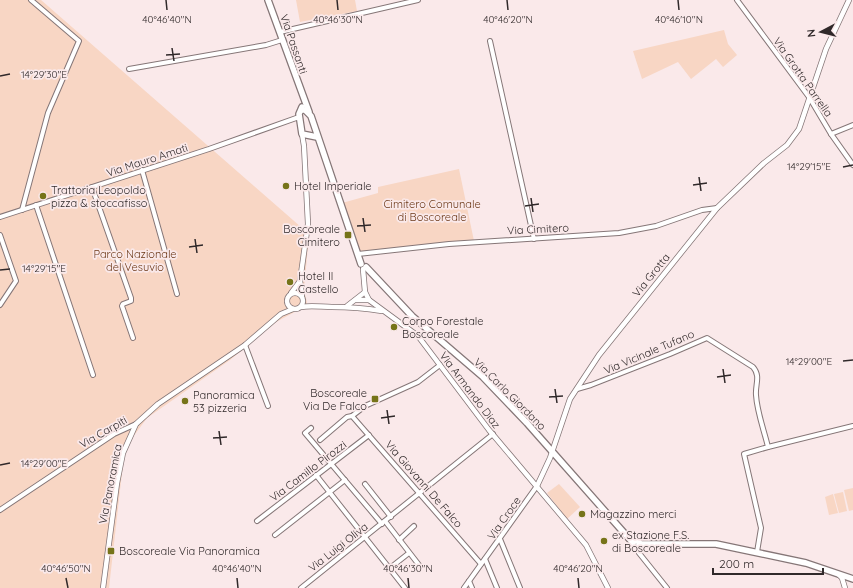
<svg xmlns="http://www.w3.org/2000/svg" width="853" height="588" viewBox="0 0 853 588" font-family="Quicksand,sans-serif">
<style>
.green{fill:#f8d6c4}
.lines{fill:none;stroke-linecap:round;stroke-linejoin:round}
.minor-casing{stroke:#857677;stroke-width:6}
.tertiary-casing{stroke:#857677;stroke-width:6}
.secondary-casing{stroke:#857677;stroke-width:8}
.minor{stroke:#fff;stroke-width:4}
.tertiary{stroke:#fff;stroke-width:4.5}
.secondary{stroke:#fff;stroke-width:5.5}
.ticks{fill:none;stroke:#30292a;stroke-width:1.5}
.poi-dot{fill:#767419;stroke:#fae9ea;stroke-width:1.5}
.labels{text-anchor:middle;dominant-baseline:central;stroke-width:3.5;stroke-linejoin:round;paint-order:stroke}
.street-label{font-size:11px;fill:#30292a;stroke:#fae9ea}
.poi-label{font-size:11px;fill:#30292a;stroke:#fae9ea;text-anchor:start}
.park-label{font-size:11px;fill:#6c3817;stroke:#fae9ea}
.ticks-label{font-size:10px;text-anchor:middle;fill:#30292a;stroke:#fae9ea;stroke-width:3.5;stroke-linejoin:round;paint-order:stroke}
</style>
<rect width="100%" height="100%" fill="#fae9ea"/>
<g class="green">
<path d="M0,0H41L309,234L304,291L307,302L306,306L276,322L230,360L147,418L130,441L124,455L109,588H0Z"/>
<path d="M296,0H355L357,11L300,22Z"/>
<path d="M724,30L728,44L737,55L723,67L716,59L691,79L678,62L642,79L633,51Z"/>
<path d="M459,169L474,241L360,253L342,203L378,193V187Z"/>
<path d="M559,484L580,507L567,519L547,493Z"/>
<path d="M853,488V510L849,511L844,490Z"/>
<path d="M843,492L847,511L839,513L834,494Z"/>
<path d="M833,494L838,513L829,515L825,497Z"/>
</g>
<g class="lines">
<defs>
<g id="minor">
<path d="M737,0L809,97L831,134L853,165"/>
<path d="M280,32L418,0"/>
<path d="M490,41L534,239"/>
<path d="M129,69L266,45L282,40"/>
<path d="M831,134L853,125"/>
<path d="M142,170L177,294"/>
<path d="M92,187L131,298V301L123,304L122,306L133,338"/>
<path d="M36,205L93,375"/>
<path d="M22,210L48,113L79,41L31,0"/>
<path d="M0,217L209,149L299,117"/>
<path d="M0,235L16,281L0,305"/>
<path d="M358,254L449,244L619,233L656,226L702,210L717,208"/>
<path d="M245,345L268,406"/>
<path d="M577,389L591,385L670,354L707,338L753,367C761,376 755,385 756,395C757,412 764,430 768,447L744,454L761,528L757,552"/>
<path d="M352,416L481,564"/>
<path d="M311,428L305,433L382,524"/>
<path d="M320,440L347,417L352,416L365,406L418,382L440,365"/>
<path d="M768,447L853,426"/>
<path d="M316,475L405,588"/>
<path d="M365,484L391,517"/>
<path d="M0,510L114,434L136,424"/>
<path d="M257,521L369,435"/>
<path d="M385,521L419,565"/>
<path d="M275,535L345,480"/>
<path d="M500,539L520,588"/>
<path d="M399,540L414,526"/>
<path d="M637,547L639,553L667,588"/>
<path d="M485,559L497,588"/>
<path d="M390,568L409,553"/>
<path d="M469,581L472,588"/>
<path d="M301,588L493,434"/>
<path d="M464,588L537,486"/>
</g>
<g id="tertiary">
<path d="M363,269L365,292L369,300"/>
<circle cx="295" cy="301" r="8"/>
<path d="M291,293L300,281"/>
<path d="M302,295L300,281L308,224L304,146L302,134"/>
<path d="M356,300H369L418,336L489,430L586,545L608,588"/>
<path d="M347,306L365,292"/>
<path d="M301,307C312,305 321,307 332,307C349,307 364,308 382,311"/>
<path d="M537,486L550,458L570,399L599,355L717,208L764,163L787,145L799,129L826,49L849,0"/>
<path d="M839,575L842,578L845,588"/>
<path d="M103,588L117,483L123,453L136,424L158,404L245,345L281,314L293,309"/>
</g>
<g id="secondary">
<path d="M268,0L309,112"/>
<path d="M302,107L299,114L302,134L317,137"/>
<path d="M302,110H305L311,116L361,264"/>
<path d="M366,267L412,316L483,377L527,423L633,543"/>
<circle cx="636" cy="544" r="3.5"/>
<path d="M639,544H716L806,563L853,579"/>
</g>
</defs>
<use href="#minor" class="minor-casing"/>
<use href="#tertiary" class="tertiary-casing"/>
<use href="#secondary" class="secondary-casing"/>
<use href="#minor" class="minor"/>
<use href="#tertiary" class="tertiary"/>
<use href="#secondary" class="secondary"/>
</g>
<path class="ticks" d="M166,0L167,10M337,0L338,10M507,0L508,10M678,0L679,10M172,48L174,61M166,55L180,54M0,76L10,74M843,167L853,165M699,177L701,191M693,185L707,183M531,198L533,212M525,206L539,204M363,218L365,232M357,226L371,225M195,239L197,253M189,247L203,245M0,270L10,269M843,361L853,360M723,369L725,383M717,377L731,375M555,389L557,403M549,397L563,396M387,410L389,424M381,418L395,416M219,431L221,445M213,438L227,437M0,465L10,463M66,578L68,588M237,578L238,588M408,578L409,588M578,578L579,588"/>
<g class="poi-dot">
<circle cx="286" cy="186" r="4"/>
<circle cx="43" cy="196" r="4"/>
<rect x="344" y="231" width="8" height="8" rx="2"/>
<circle cx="290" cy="282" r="4"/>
<circle cx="394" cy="327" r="4"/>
<rect x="371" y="395" width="8" height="8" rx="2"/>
<circle cx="185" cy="401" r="4"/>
<circle cx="582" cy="514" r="4"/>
<circle cx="604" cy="541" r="4"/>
<rect x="107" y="547" width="8" height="8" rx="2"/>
</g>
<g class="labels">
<g class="street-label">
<text transform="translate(294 44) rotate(71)">Via Passanti</text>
<text transform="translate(803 77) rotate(55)">Via Grotta Parrella</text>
<text transform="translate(147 160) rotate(-18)">Via Mauro Amati</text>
<text transform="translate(538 229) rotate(-3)">Via Cimitero</text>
<text transform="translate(651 275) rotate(-51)">Via Grotta</text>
<text transform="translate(649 352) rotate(-23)">Via Vicinale Tufano</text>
<text transform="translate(470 390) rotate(53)">Via Armando Diaz</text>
<text transform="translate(510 394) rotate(45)">Via Carlo Giordano</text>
<text transform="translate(103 432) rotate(-30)">Via Carpiti</text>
<text transform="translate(308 471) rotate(-37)">Via Camillo Pirozzi</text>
<text transform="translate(110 484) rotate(-79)">Via Panoramica</text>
<text transform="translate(424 484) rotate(49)">Via Giovanni De Falco</text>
<text transform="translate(504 518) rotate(-55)">Via Croce</text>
<text transform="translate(338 547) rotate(-38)">Via Luigi Oliva</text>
</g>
<g class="poi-label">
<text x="294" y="186">Hotel Imperiale</text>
<text x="51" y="190">Trattoria Leopoldo<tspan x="51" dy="13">pizza &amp; stoccafisso</tspan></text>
<text x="340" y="229" text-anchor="end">Boscoreale<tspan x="340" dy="13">Cimitero</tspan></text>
<text x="298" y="276">Hotel Il<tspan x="298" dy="13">Castello</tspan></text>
<text x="402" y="321">Corpo Forestale<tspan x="402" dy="13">Boscoreale</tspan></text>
<text x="367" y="393" text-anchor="end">Boscoreale<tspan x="367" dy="13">Via De Falco</tspan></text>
<text x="193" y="395">Panoramica<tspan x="193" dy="13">53 pizzeria</tspan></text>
<text x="590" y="514">Magazzino merci</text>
<text x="612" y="535">ex Stazione F.S.<tspan x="612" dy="13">di Boscoreale</tspan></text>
<text x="119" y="551">Boscoreale Via Panoramica</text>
</g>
<g class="park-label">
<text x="432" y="204">Cimitero Comunale<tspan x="432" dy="13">di Boscoreale</tspan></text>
<text x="135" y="254">Parco Nazionale<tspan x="135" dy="13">del Vesuvio</tspan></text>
</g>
</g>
<g class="ticks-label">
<text x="167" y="23">40°46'40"N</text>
<text x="338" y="23">40°46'30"N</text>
<text x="508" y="23">40°46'20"N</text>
<text x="679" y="23">40°46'10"N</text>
<text x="44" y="78">14°29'30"E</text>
<text x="809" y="170">14°29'15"E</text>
<text x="44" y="272">14°29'15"E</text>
<text x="809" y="365">14°29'00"E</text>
<text x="44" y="467">14°29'00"E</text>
<text x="66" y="572">40°46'50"N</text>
<text x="237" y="572">40°46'40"N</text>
<text x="408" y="572">40°46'30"N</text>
<text x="578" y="572">40°46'20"N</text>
</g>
<g transform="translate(821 32) rotate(263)" stroke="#fae9ea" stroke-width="3" paint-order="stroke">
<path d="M0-3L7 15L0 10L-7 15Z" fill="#30292a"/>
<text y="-6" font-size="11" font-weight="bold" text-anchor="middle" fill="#30292a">N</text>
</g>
<path d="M713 568v6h110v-6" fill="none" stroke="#30292a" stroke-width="2"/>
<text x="719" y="568" font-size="12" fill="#30292a" stroke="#fae9ea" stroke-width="3" paint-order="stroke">200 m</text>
</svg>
